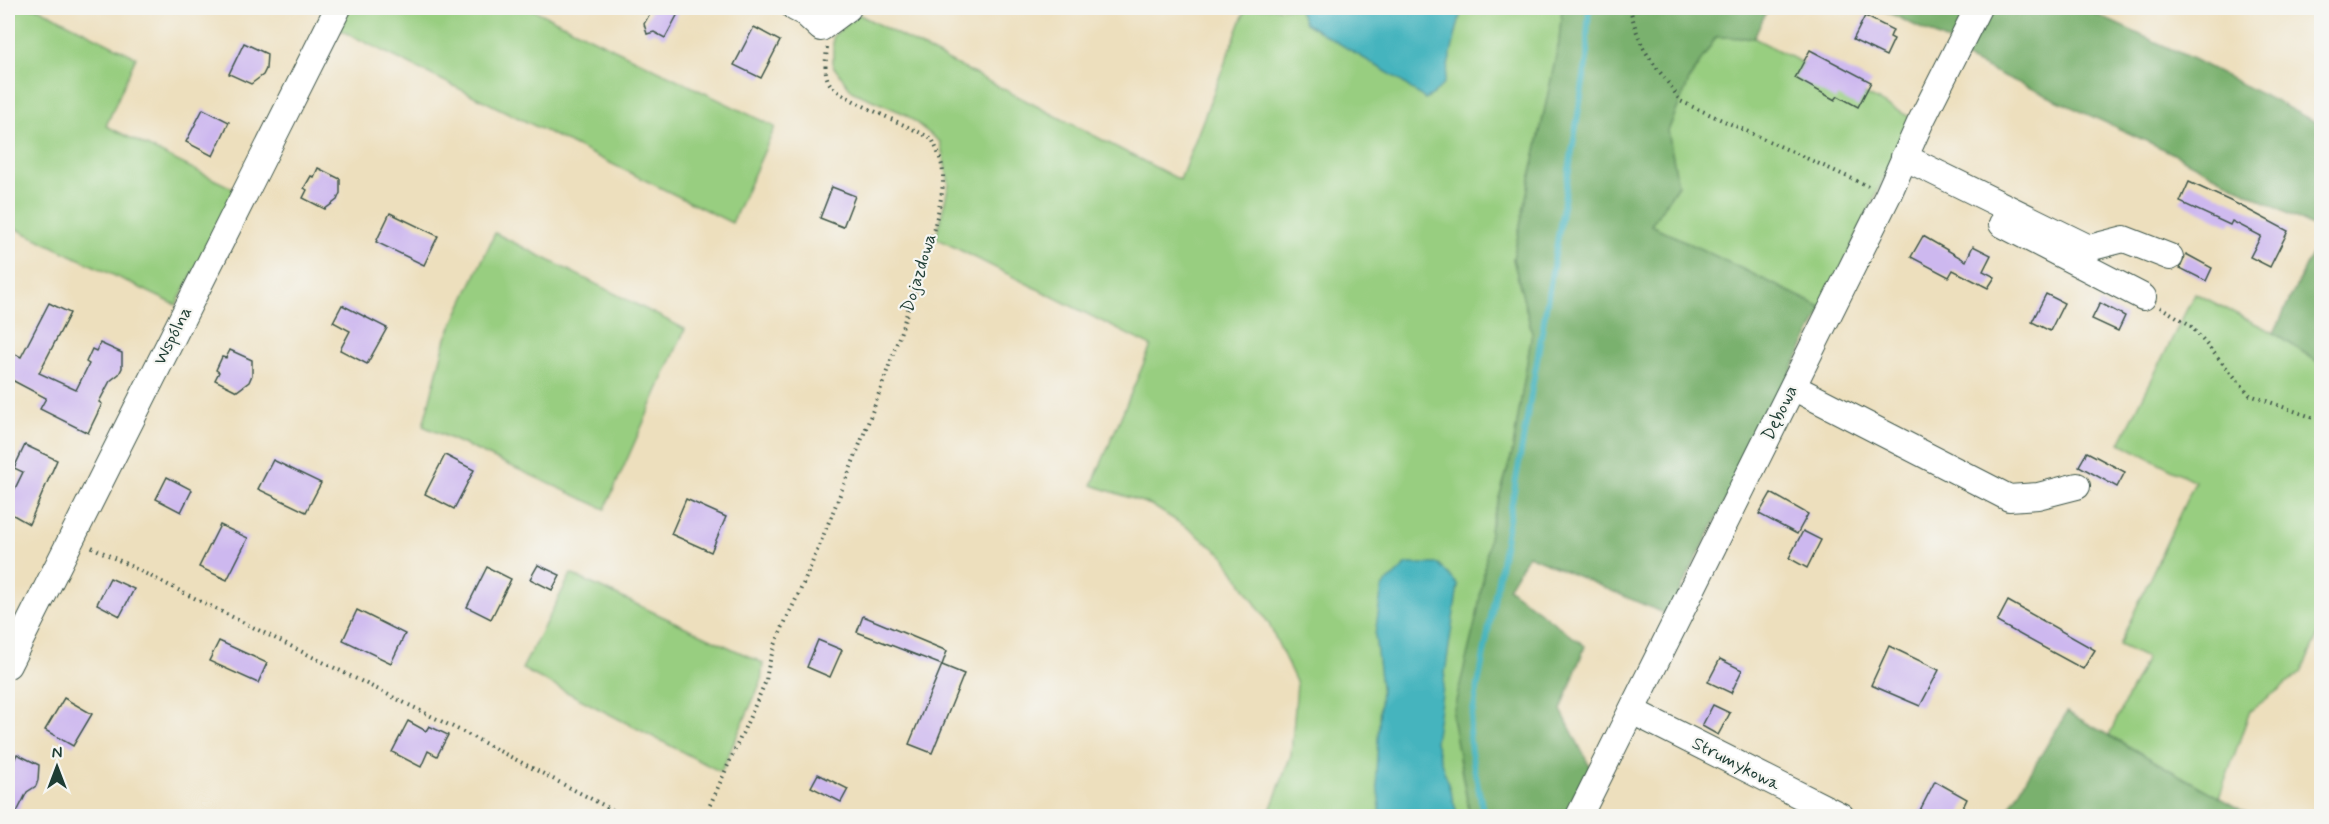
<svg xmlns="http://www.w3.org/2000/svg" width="2329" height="824" viewBox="0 0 2329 824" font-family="Mynerve,sans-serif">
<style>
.green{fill:#98ce80;stroke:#5c865a;stroke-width:1.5}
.forest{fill:#7ab16e;stroke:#4c7751;stroke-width:1.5}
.water{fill:#45b4be;stroke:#327879;stroke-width:1.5}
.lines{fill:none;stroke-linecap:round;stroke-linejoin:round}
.stream{stroke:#45b4be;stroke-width:6}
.building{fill:#cdb8ef}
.minor-casing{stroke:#3e5549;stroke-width:28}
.path{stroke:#3e5549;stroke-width:4;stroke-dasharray:1.5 4.5;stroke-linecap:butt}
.minor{stroke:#fff;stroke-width:26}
.labels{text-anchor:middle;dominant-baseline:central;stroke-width:4.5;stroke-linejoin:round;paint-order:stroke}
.street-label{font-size:18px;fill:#1f3d34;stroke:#f6f6f2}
</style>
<rect width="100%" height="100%" fill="#f6f6f2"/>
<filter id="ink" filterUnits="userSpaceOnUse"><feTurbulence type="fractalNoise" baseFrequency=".0167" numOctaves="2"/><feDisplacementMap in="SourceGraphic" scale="12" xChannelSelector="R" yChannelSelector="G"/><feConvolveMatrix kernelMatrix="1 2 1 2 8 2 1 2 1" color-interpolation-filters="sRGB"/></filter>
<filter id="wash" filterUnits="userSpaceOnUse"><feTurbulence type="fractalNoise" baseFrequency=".008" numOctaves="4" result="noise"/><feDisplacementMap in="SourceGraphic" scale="24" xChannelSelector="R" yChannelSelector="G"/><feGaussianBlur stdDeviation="1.35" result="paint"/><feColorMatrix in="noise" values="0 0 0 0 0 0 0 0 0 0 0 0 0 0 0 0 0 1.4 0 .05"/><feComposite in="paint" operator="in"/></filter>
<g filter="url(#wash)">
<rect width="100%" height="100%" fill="#eddfbd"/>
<g class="green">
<path d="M8,8H38L136,57L106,126L238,191L176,305L8,225V81L13,71L8,68Z"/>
<path d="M349,8H530L775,127L732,223L338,29Z"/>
<path d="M1246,8H1562L1559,42L1513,259L1532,332L1512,454L1491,525L1459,759L1470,816H1268L1291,755L1297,684L1269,624L1223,555L1188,528L1151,505L1092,485L1151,346L936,238L949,184L940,142L905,114L853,92L833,66V36L858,14L1180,180Z"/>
<path d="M1716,37L1754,38L1912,118L1823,308L1651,225L1678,185L1668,131L1690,78Z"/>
<path d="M495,233L685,329L605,509L423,426L446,338Z"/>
<path d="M2195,293L2274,333L2321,364V628L2301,673L2250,711L2219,798L2109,735L2146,658L2119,645L2195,481L2120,443Z"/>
<path d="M571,574L763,663L761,682L721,772L522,669Z"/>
</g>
<g class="forest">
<path d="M1562,8H1768L1754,38L1716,37L1690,78L1668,131L1678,185L1651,225L1823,308L1668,615L1528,555L1508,588L1585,646L1561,710L1591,769L1569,816H1470L1452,717L1477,615L1491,525L1512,454L1532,332L1513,259L1559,42Z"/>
<path d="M1879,8H1969L1951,43Z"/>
<path d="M1988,8H2082L2193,59L2321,125V231L2168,151L1964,58Z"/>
<path d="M2321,234L2322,364H2321L2274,333Z"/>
<path d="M2067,712L2252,816H2004Z"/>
</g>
<g class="water">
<path d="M1298,8H1462L1444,83L1434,94L1425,99L1395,77L1305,23Z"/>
<path d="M1407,564H1439L1458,585L1435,742L1458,816H1381L1376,773L1381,687L1375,635L1382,587Z"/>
</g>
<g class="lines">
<path class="stream" d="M1484,816L1471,752L1469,732C1513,506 1552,279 1588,52L1587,36L1589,8"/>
</g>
<g id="blocks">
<g class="building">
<path d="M653,8H681L665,38L654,32L647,34L644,24Z"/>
<path d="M1865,16L1893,30L1890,37L1894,39L1886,56L1853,40Z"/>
<path d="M754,27L780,41L761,78L734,65Z"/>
<path d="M244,43L267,54L266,69L263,75L251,84L229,74Z"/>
<path d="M1810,50L1871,82L1858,107L1838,96L1835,100L1795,78Z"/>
<path d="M203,109L229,122L213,156L186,142Z"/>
<path d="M318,168L340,179V193L337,200L325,209L303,198L307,190L304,188L311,176L314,177Z"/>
<path d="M2189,182L2239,205L2288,231L2270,267L2250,257L2261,236L2232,221L2230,225L2180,202Z"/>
<path d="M832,187L855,196L843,227L820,218Z"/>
<path d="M390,213L438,236L424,265L376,242Z"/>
<path d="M1923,236L1966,261L1973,246L1991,255L1983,271L1995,277L1988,288L1953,270L1949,277L1911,257Z"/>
<path d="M2186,254L2212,268L2206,281L2180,268Z"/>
<path d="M2046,294L2064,303L2050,331L2032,322Z"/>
<path d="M49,303L70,313L39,373L76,390L89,364L86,362L92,349L96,351L100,343L122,353V368L119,374L110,381L99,402L102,404L88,433L40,409L46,398L8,378V363L13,353L21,357Z"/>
<path d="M2100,303L2125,316L2118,331L2092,319Z"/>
<path d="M342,305L387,328L367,364L340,350L350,331L333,322Z"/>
<path d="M230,350L252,360V375L249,382L237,391L215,380L219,372L216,370L222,357L226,358Z"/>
<path d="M25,445L57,460L29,524L8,512V503L23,472L14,468Z"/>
<path d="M2087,452L2125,472L2117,487L2079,466Z"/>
<path d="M445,455L474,470L454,509L425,494Z"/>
<path d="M273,460L321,483L306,512L258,489Z"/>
<path d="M167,477L192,490L181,512L156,499Z"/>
<path d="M1771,493L1808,514L1797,534L1759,514Z"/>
<path d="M686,499L726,517L711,552L671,534Z"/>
<path d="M220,525L248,538L227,580L199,567Z"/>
<path d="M1803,531L1821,540L1807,568L1789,558Z"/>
<path d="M538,565L560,575L552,590L530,579Z"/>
<path d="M487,567L511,579L491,619L467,607Z"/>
<path d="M110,578L134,589L120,616L97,604Z"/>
<path d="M2008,601L2095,650L2083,669L1997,622Z"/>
<path d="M357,610L405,634L391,663L343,640Z"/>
<path d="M863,616L947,651L942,665L857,632Z"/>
<path d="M818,640L842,650L830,677L807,667Z"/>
<path d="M219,641L267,663L258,683L209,661Z"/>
<path d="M1889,646L1939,670L1920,706L1871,685Z"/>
<path d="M1720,659L1742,670L1731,693L1708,682Z"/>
<path d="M942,665L964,674L932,753L909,744Z"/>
<path d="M64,698L92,714L73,746L45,730Z"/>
<path d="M1713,705L1730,713L1718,735L1702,726Z"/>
<path d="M408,721L426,731L429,726L448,735L437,756L428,751L421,767L392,752Z"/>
<path d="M17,754L39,765L38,780L36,786L27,792L15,816H8V760L13,763Z"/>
<path d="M818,774L848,789L841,802L811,787Z"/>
<path d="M1935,781L1967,799L1959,816H1917Z"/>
</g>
</g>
</g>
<g filter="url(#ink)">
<use href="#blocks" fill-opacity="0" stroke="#3e5549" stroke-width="1.5"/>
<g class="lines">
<defs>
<g id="minor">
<path d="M795,8L805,13L821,28L848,8"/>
<path d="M1904,157L2089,248L2124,239L2170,257"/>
<path d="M2002,224L2143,297"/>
<path d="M1793,387L2009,498L2038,496L2077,486"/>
<path d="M8,665L338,8"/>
<path d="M1632,711L1841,816"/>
<path d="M1579,816L1888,195L1920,123L1978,8"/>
</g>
</defs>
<use href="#minor" class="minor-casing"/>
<g class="path">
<path d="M1630,8C1634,25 1639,42 1649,57C1659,72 1671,85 1680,101L1868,186"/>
<path d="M2160,307L2189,324L2250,395L2322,421"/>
<path d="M92,547L463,732L624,816"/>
<path d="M705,816L766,681C770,644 793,609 807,575C847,479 885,384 916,285C925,258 943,206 943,179C944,166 938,151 932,139C910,126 842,100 830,84C823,74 826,59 827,48"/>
</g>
<use href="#minor" class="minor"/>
</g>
</g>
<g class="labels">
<g class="street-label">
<text transform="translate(919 273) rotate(-73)">Dojazdowa</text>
<text transform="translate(173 336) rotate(-63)">Wspólna</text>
<text transform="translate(1780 413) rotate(-64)">Dębowa</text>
<text transform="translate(1736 764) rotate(27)">Strumykowa</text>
</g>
</g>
<rect width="2329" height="824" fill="none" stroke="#f6f6f2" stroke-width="30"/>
<g transform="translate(57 767)" stroke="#f6f6f2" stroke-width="4.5" paint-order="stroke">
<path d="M0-4.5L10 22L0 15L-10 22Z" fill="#1f3d34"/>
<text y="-9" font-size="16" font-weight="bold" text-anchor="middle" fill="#1f3d34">N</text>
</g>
</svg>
